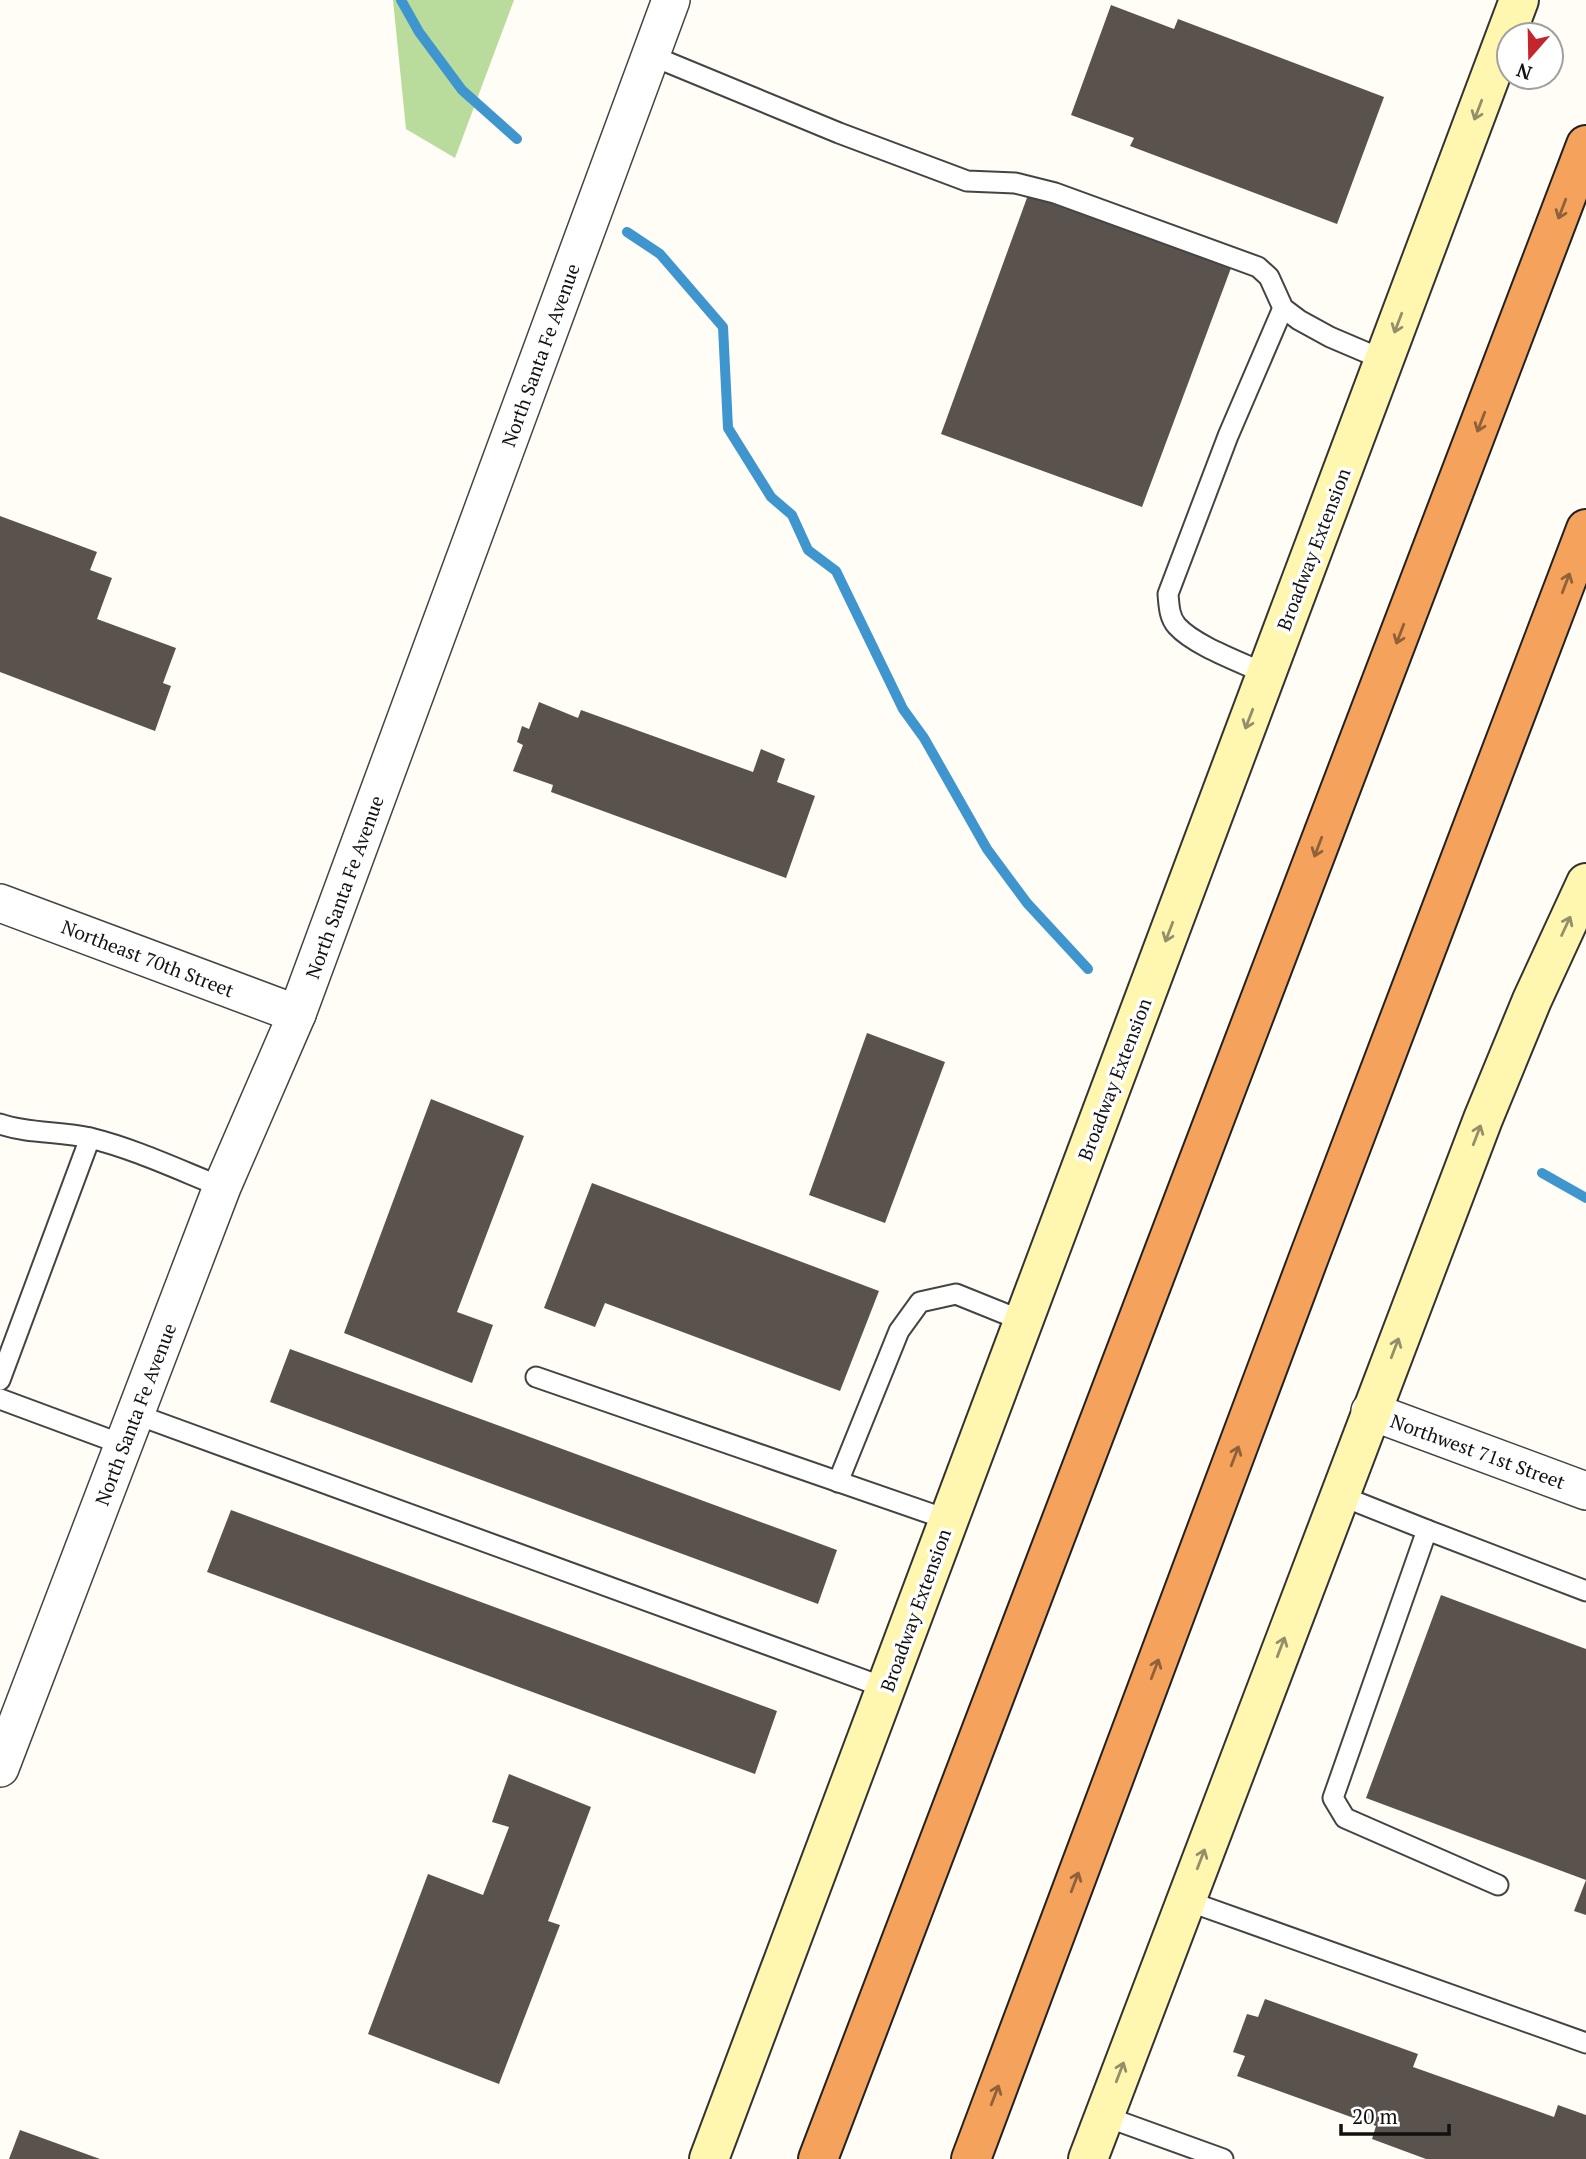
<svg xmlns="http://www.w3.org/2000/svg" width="1586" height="2159" viewBox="0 0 1586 2159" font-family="'PT Serif',serif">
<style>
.forest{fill:#b9dc9c}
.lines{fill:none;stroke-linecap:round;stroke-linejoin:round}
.stream{stroke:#3f96cf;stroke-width:10}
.building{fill:#5a524d}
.service-casing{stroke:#444;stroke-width:23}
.minor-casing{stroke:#444;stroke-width:40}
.secondary-casing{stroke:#333;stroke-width:42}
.motorway-casing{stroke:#222;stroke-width:42}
.service{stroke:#fff;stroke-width:19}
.minor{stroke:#fff;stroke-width:37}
.secondary{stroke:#fff6b0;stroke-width:38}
.motorway{stroke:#f5a25d;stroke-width:38}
.oneway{stroke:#948f68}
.oneway2{stroke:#8e613b}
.labels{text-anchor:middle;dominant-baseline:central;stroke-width:7;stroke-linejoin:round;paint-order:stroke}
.street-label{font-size:19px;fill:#111;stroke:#fff}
</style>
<rect width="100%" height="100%" fill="#fffdf5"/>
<path class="forest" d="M393,0H514L455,158L406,129Z"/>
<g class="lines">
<g class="stream">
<path d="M401,0L419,32L462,90L517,139"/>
<path d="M627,232L660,254L723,327L728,428L771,497L792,515L808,550L836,571L903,709L924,738L987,849L1027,903L1088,969"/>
<path d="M1542,1173L1586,1198"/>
</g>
</g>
<g class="building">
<path d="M1111,5L1174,29L1178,19L1384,97L1337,224L1130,146L1134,138L1071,115Z"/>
<path d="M1028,195L1231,268L1142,507L941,434Z"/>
<path d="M0,516L97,552L90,570L112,578L97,619L176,648L163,683L171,686L155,731L0,672Z"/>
<path d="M539,702L578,718L581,710L753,772L761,749L785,759L777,782L815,796L786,878L551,792L553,785L513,771L523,745L517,742L522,726L529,729Z"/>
<path d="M867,1033L945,1062L885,1223L809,1195Z"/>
<path d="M431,1099L524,1136L457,1312L493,1325L472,1383L344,1333Z"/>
<path d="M592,1183L879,1291L840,1391L605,1303L595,1327L544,1308Z"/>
<path d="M290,1349L837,1550L818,1604L270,1402Z"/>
<path d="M231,1510L777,1711L755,1774L207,1572Z"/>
<path d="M1441,1595L1586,1649V1915L1574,1911L1586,1880L1366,1798Z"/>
<path d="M509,1774L591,1807L548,1921L560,1925L499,2084L368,2034L428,1874L483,1895L509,1827L492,1822Z"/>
<path d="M1265,1999L1418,2054L1413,2067L1554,2117L1558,2105L1586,2115V2159H1426L1372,2139L1376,2126L1237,2076L1245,2056L1233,2052L1247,2014L1258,2017Z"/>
<path d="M20,2130L100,2159H9Z"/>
</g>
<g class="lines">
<defs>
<g id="service">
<path d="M650,55L839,133L967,181L1015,183L1055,193L1258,267L1269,277L1283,308L1299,320L1330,337L1384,360"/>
<path d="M1266,674C1241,662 1195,646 1177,626C1169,617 1169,605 1168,594L1228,436L1283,308"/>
<path d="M0,1124C29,1134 60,1131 90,1138C135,1149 179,1170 222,1187"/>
<path d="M536,1377L949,1520"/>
<path d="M0,1380L90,1138"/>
<path d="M0,1399L124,1445"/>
<path d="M135,1414L886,1688"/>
<path d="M838,1482L899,1331L920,1302L956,1294L1023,1321"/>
<path d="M1339,1495L1427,1530"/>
<path d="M1498,1885L1345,1818L1333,1798L1427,1530L1586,1591"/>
<path d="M1185,1900L1586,2043"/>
<path d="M1104,2116L1223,2159"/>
</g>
<g id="minor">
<path d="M0,903L297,1014"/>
<path d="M1370,1411L1586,1491"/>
<path d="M0,1768L222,1187L297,1014L671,0"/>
</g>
<g id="secondary">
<path d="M709,2159L1519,0"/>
<path d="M1088,2159L1483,1119L1532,1000L1586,883"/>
</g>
<g id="motorway">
<path d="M818,2159L1586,145"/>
<path d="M971,2159L1309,1257L1586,529"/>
</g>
</defs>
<use href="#service" class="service-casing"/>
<use href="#minor" class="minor-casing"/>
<use href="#secondary" class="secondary-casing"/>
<use href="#motorway" class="motorway-casing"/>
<use href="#service" class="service"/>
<use href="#minor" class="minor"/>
<use href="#secondary" class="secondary"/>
<use href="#motorway" class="motorway"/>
</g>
<defs><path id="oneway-shaft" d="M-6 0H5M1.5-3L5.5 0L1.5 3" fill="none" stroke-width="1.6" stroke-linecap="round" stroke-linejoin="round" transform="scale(1.75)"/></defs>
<g class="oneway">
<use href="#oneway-shaft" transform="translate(1478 110) rotate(111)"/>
<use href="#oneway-shaft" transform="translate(1398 323) rotate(111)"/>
<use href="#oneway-shaft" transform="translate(1249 719) rotate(111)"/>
<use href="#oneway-shaft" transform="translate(1566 926) rotate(-65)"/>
<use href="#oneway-shaft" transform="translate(1169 932) rotate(111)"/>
<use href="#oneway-shaft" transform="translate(1477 1135) rotate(-69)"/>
<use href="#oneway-shaft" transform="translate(1395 1348) rotate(-69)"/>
<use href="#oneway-shaft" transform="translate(1281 1647) rotate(-69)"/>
<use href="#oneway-shaft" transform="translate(1201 1859) rotate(-69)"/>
<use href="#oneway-shaft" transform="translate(1120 2072) rotate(-69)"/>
</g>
<g class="oneway2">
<use href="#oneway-shaft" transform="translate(1562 209) rotate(111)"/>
<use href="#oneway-shaft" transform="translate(1481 422) rotate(111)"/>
<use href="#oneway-shaft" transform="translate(1566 583) rotate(-69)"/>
<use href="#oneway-shaft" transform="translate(1400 634) rotate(111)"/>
<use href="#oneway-shaft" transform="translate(1318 847) rotate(111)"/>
<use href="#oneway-shaft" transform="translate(1235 1456) rotate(-69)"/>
<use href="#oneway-shaft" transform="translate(1155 1669) rotate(-69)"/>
<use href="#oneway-shaft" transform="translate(1075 1882) rotate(-69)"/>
<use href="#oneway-shaft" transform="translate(995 2095) rotate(-69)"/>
</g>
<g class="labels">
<g class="street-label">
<text transform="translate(540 355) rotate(-70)">North Santa Fe Avenue</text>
<text transform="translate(1313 549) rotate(-69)">Broadway Extension</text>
<text transform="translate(344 887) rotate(-70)">North Santa Fe Avenue</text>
<text transform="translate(148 958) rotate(21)">Northeast 70th Street</text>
<text transform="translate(1114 1079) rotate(-69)">Broadway Extension</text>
<text transform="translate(135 1414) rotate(-69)">North Santa Fe Avenue</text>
<text transform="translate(1478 1451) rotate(20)">Northwest 71st Street</text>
<text transform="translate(915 1610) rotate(-70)">Broadway Extension</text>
</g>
</g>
<g transform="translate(1530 56) rotate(200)"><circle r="33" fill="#ffffff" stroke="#a0a0a0" stroke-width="2"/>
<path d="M0-5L12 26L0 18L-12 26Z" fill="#c4262e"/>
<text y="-10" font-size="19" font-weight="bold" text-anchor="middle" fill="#111111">N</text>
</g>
<path d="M1341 2124v10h108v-10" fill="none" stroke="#111111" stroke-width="3.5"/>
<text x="1352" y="2124" font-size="21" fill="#111111" stroke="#ffffff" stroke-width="5" paint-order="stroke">20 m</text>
</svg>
